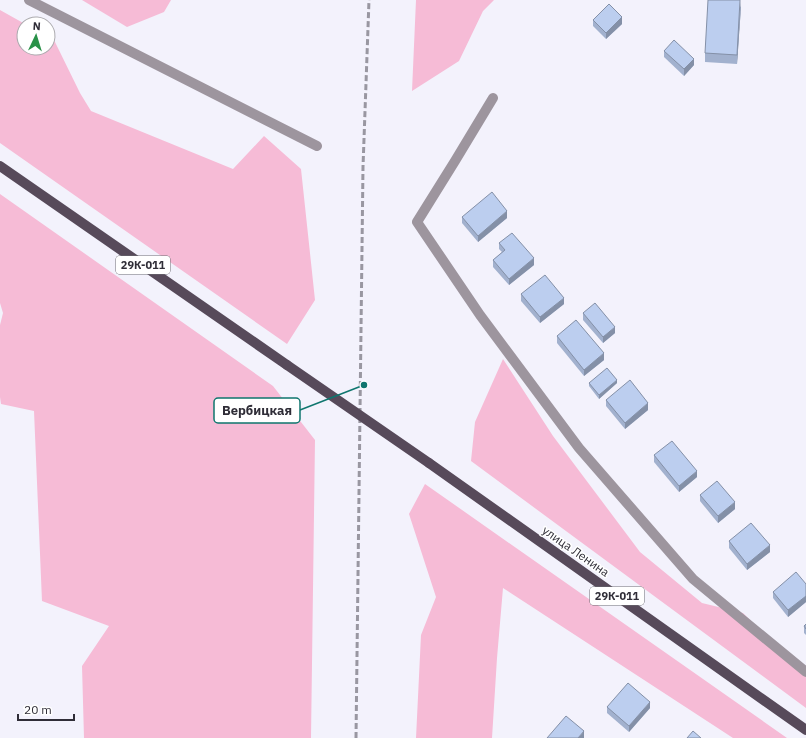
<svg xmlns="http://www.w3.org/2000/svg" width="806" height="738" viewBox="0 0 806 738" font-family="'IBM Plex Sans',sans-serif">
<style>
.green{fill:#f6bbd6}
.lines{fill:none;stroke-linecap:round;stroke-linejoin:round}
.minor{stroke:#9d959e;stroke-width:10}
.major{stroke:#574a5a;stroke-width:10}
.rail{stroke:#9997a1;stroke-width:3;stroke-dasharray:6 3;stroke-linecap:butt}
.major-bridge{stroke:#574a5a;stroke-width:10}
.wall{fill:#a2b1ce}
.shaded-wall{fill:#8490a7}
.building{fill:#bcceef;stroke:#8490a7}
.labels{text-anchor:middle;dominant-baseline:central;stroke-width:3;stroke-linejoin:round;paint-order:stroke}
.shield{fill:#fff;stroke:#6d6c73;stroke-width:1}
.shield-label{font-size:11px;font-weight:bold;fill:#2f2d37}
.street-label{font-size:12px;fill:#2f2d37;stroke:#fff}
.leader{fill:none;stroke:#0f766e;stroke-width:1.5}
.callout-dot{fill:#0f766e;stroke:#fff;stroke-width:1.5}
.callout{fill:#fff;stroke:#0f766e;stroke-width:1.5}
.callout-label{font-size:13px;text-anchor:middle;font-weight:bold;fill:#2f2d37}
</style>
<rect width="100%" height="100%" fill="#f3f2fc"/>
<g class="green">
<path d="M82,0H171L164,12L127,27Z"/>
<path d="M416,0H494L483,11L459,61L412,91Z"/>
<path d="M0,10L25,24L24,48H48V37L54,40L80,93L91,111L233,169L264,136L301,169L315,300L287,344L0,143Z"/>
<path d="M0,194L273,386L315,440L311,738H84L82,666L109,626L42,601L34,411L1,404L0,397V325L3,313L0,303Z"/>
<path d="M503,359L553,436L640,552L702,603L743,613L806,676V708L471,461L475,422Z"/>
<path d="M425,484L787,738H733L503,588L497,658L492,738H416L421,635L436,597L409,514Z"/>
</g>
<g class="lines">
<g class="minor">
<path d="M29,0L317,146"/>
<path d="M493,98L455,161L417,222L480,315L579,448L693,579L806,672"/>
</g>
<g class="major">
<path d="M0,166L287,365"/>
<path d="M429,463L806,730"/>
</g>
<path class="rail" d="M356,738L363,167L369,0"/>
<path class="major-bridge" d="M287,365L429,463"/>
</g>
<g class="wall">
<path d="M741,6L737,64L705,62V53Z"/>
<path d="M593,20L622,24L606,39L593,26Z"/>
<path d="M664,51L694,65L684,76L664,57Z"/>
<path d="M462,217L507,218L478,242L462,223Z"/>
<path d="M499,243L534,265L509,285L493,267V260L502,252L499,249Z"/>
<path d="M521,294L564,304L540,323L521,301Z"/>
<path d="M583,313L615,333L603,343L583,320Z"/>
<path d="M557,336L604,360L584,376L557,343Z"/>
<path d="M589,383H617L599,399L589,386Z"/>
<path d="M606,400L648,410L625,429L606,406Z"/>
<path d="M654,455L697,477L679,492L654,462Z"/>
<path d="M700,495L735,509L718,523L700,501Z"/>
<path d="M729,541L770,552L747,570L729,548Z"/>
<path d="M806,584V602L788,617L773,598V592Z"/>
<path d="M806,624V635L804,633V626Z"/>
<path d="M607,707L650,708L629,732L607,713Z"/>
</g>
<g class="shaded-wall">
<path d="M741,0V6L737,64V55Z"/>
<path d="M622,17V24L606,39V33Z"/>
<path d="M694,59V65L684,76V69Z"/>
<path d="M507,211V218L478,242V236Z"/>
<path d="M534,258V265L509,285V279Z"/>
<path d="M564,298V304L540,323V317Z"/>
<path d="M615,327V333L603,343V337Z"/>
<path d="M604,353V360L584,376V370Z"/>
<path d="M617,380V383L599,399V395Z"/>
<path d="M648,403V410L625,429V423Z"/>
<path d="M697,471V477L679,492V486Z"/>
<path d="M735,502V509L718,523V516Z"/>
<path d="M770,545V552L747,570V564Z"/>
<path d="M806,596V602L788,617V610Z"/>
<path d="M650,702V708L629,732V726Z"/>
<path d="M584,731V738H578Z"/>
</g>
<g class="building">
<path d="M708,0H740L737,55L705,53Z"/>
<path d="M609,4L622,17L606,33L593,20Z"/>
<path d="M674,40L694,59L684,69L664,51Z"/>
<path d="M492,192L507,211L478,236L462,217Z"/>
<path d="M512,233L534,258L509,279L493,260L505,250L499,243Z"/>
<path d="M545,275L564,298L540,317L521,294Z"/>
<path d="M595,303L615,327L603,337L583,313Z"/>
<path d="M576,320L604,353L584,370L557,336Z"/>
<path d="M607,368L617,380L599,395L589,383Z"/>
<path d="M630,380L648,403L625,423L606,400Z"/>
<path d="M672,441L697,471L679,486L654,455Z"/>
<path d="M717,481L735,502L718,516L700,495Z"/>
<path d="M751,523L770,545L747,564L729,541Z"/>
<path d="M796,572L806,584V596L788,610L773,592Z"/>
<path d="M806,624V629L804,626Z"/>
<path d="M628,683L650,702L629,726L607,707Z"/>
<path d="M566,716L584,731L578,738H547Z"/>
<path d="M693,731L701,738H687Z"/>
</g>
<g class="labels">
<g class="shield">
<rect x="116" y="256" width="54" height="18" rx="3"/>
<rect x="590" y="587" width="54" height="18" rx="3"/>
</g>
<g class="shield-label">
<text x="143" y="265">29К-011</text>
<text x="617" y="596">29К-011</text>
</g>
<g class="street-label">
<text transform="translate(576 551) rotate(35)">улица Ленина</text>
</g>
</g>
<path class="leader" d="M364 385L300 410"/>
<circle class="callout-dot" cx="364" cy="385" r="4"/>
<rect class="callout" x="214" y="398" width="86" height="25" rx="4"/>
<g class="callout-label">
<text x="257" y="415">Вербицкая</text>
</g>
<g transform="translate(36 36) rotate(4)"><circle r="19" fill="#ffffff" stroke="#acabaf"/>
<path d="M0-3L7 15L0 10L-7 15Z" fill="#299148"/>
<text y="-6" font-size="11" font-weight="bold" text-anchor="middle" fill="#2f2d37">N</text>
</g>
<path d="M18 714v6h56v-6" fill="none" stroke="#2f2d37" stroke-width="2"/>
<text x="24" y="714" font-size="12" fill="#2f2d37" stroke="#ffffff" stroke-width="3" paint-order="stroke">20 m</text>
</svg>
